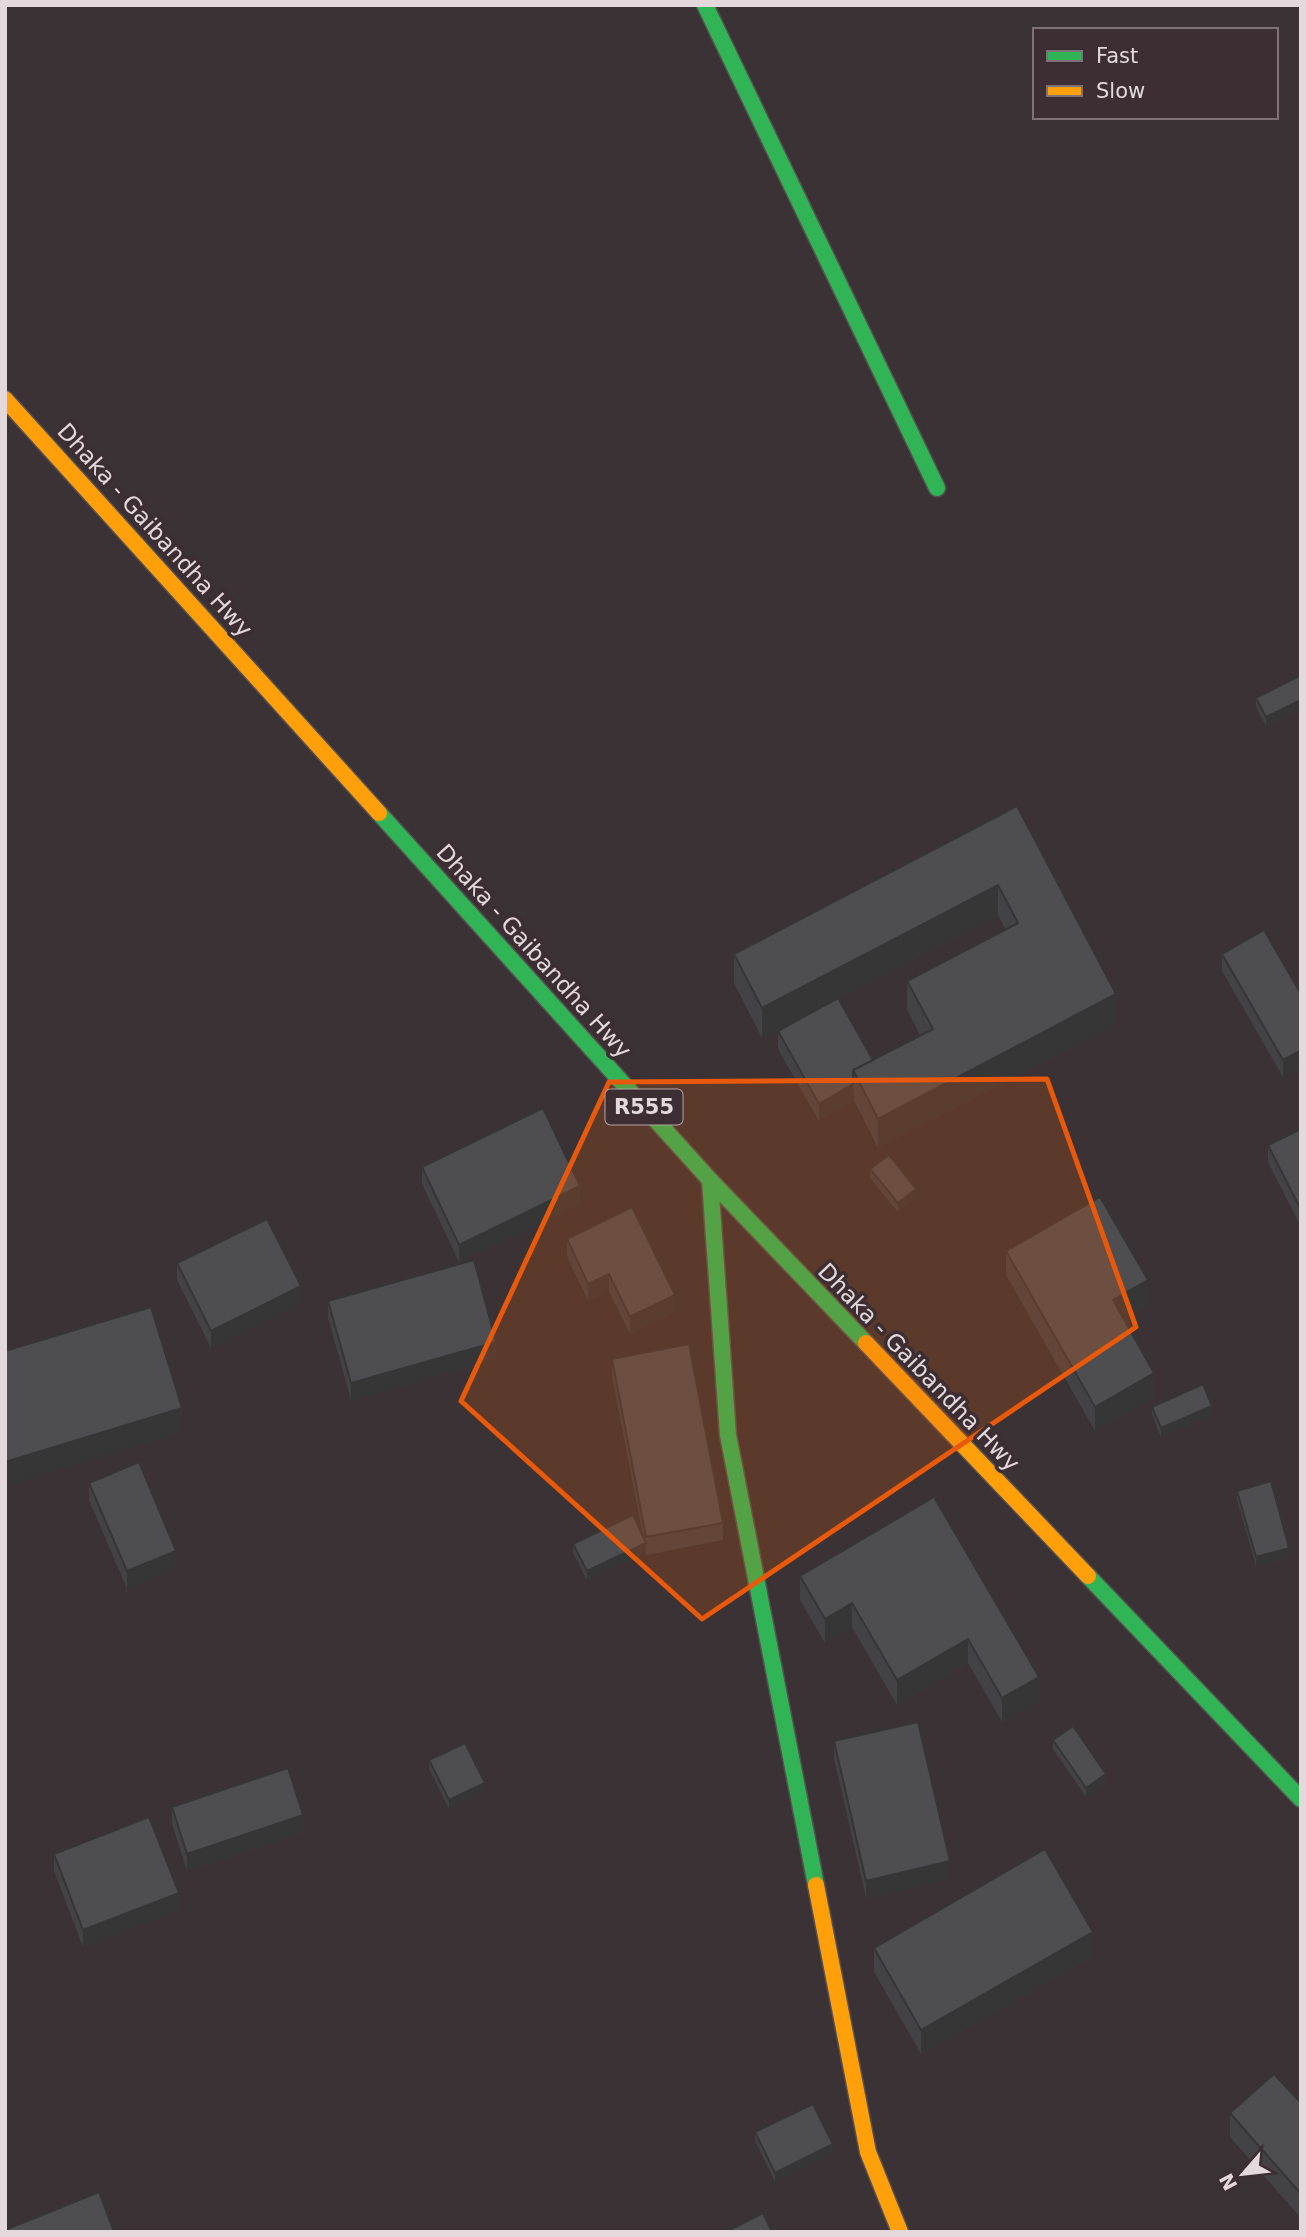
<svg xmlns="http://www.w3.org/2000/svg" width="1306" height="2237" viewBox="0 0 1306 2237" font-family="'DejaVu Sans',sans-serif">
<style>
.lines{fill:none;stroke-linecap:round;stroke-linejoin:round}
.fast-casing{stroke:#575052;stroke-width:19}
.slow-casing{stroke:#575052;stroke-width:19}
.fast{stroke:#30b455;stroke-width:16}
.slow{stroke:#ff9f0a;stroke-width:16}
.wall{fill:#434244}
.shaded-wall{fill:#373637}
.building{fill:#4e4d4f;stroke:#373637;stroke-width:2}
.marked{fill:#e8590c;fill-opacity:0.2;stroke:#e8590c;stroke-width:5;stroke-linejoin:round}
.labels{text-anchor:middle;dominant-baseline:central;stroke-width:7;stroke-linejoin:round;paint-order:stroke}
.shield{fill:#3d2e33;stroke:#b1a6a9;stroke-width:2}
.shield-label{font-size:21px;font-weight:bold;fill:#e3d9dc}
.street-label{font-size:23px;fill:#e3d9dc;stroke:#3d2e33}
</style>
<rect width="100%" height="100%" fill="#3a3234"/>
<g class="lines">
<defs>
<g id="fast">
<path d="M705,5L937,488"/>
<path d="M379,813L710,1180L866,1343"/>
<path d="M710,1180L728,1435L816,1885"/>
<path d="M1088,1576L1301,1799"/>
</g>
<g id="slow">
<path d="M5,399L379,813"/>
<path d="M866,1343L1088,1576"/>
<path d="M816,1885L868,2152L900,2232"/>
</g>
</defs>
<use href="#fast" class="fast-casing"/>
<use href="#slow" class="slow-casing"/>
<use href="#fast" class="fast"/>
<use href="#slow" class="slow"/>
</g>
<g class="wall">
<path d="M1301,675V709L1266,726L1256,707V698Z"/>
<path d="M1017,806L1116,1024L878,1148L854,1100L819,1121L778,1049V1031L873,1060L920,1035L907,1010V981L1005,929L998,915L762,1038L734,983V954Z"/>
<path d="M1222,954L1301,994L1283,1077L1222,971Z"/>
<path d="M1301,1129V1227L1268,1162V1145Z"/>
<path d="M422,1167L580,1204L459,1262L422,1184Z"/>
<path d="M870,1169L916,1197L898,1212L870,1178Z"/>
<path d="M567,1239L675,1312L630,1334L609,1291L588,1301L567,1256Z"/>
<path d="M1006,1251L1148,1304L1124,1318L1154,1397L1095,1431L1006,1275Z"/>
<path d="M177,1263L301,1303L211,1348L177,1280Z"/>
<path d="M328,1301L496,1359L351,1400L328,1318Z"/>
<path d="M612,1359L723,1523V1540L646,1555V1552L587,1580L573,1553V1544L643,1536L612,1376Z"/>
<path d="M1152,1407L1212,1415L1161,1437L1152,1415Z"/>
<path d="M89,1483L176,1568L127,1589L89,1500Z"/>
<path d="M1237,1491L1289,1557L1256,1566L1237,1500Z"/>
<path d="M934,1497L1039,1701L1002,1722L968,1663L897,1705L852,1627L825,1643L800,1600V1576Z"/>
<path d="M1053,1740L1106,1783L1086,1797L1053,1749Z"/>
<path d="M834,1741L950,1878L866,1898L834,1758Z"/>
<path d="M429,1760L485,1792L449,1809L429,1769Z"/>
<path d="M172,1807L303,1832L187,1871L172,1824Z"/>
<path d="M54,1854L179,1910L83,1947L54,1871Z"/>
<path d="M874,1948L1093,1956L921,2054L874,1972Z"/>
<path d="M1301,2103V2218L1230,2137V2113Z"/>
<path d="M755,2132L833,2153L775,2182L755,2141Z"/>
</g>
<g class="shaded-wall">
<path d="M1301,700V709L1266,726V717Z"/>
<path d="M998,885V915L762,1038V1008Z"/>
<path d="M1116,994V1024L878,1148V1119Z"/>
<path d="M1301,1050V1068L1283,1077V1060Z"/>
<path d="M853,1084L854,1100L819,1121V1104Z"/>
<path d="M580,1186V1204L459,1262V1245Z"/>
<path d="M916,1189V1197L898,1212V1203Z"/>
<path d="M609,1274V1291L588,1301V1284Z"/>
<path d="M1148,1280V1304L1113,1324V1300Z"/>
<path d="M301,1286V1303L211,1348V1331Z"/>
<path d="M675,1295V1312L630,1334V1317Z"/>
<path d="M496,1342V1359L351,1400V1383Z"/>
<path d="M1154,1373V1397L1095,1431V1407Z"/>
<path d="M1212,1406V1415L1161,1437V1428Z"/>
<path d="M182,1408V1432L5,1486V1462Z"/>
<path d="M646,1543V1552L587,1580V1571Z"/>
<path d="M1289,1548V1557L1256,1566V1557Z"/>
<path d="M176,1551V1568L127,1589V1571Z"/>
<path d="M852,1603V1627L825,1643V1619Z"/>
<path d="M968,1639V1663L897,1705V1680Z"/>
<path d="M1039,1677V1701L1002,1722V1698Z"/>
<path d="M1106,1774V1783L1086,1797V1788Z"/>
<path d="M485,1783V1792L449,1809V1800Z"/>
<path d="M303,1815V1832L187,1871V1854Z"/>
<path d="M950,1861V1878L866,1898V1881Z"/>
<path d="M179,1893V1910L83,1947V1930Z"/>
<path d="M1093,1932V1956L921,2054V2030Z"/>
<path d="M833,2144V2153L775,2182V2173Z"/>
</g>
<g class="building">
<path d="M1301,675V700L1266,717L1256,698Z"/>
<path d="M1017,806L1116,994L878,1119L853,1070L933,1029L907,981L1018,923L998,885L762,1008L734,954Z"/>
<path d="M1264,930L1301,994V1050L1283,1060L1222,954Z"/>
<path d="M838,998L873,1060L853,1070V1084L819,1104L778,1031Z"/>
<path d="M543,1108L580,1186L459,1245L422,1167Z"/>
<path d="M1301,1129V1210L1268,1145Z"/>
<path d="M889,1155L916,1189L898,1203L870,1169Z"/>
<path d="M1100,1197L1148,1280L1113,1300L1154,1373L1095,1407L1006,1251Z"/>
<path d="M632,1207L675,1295L630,1317L609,1274L588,1284L567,1239Z"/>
<path d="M267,1219L301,1286L211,1331L177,1263Z"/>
<path d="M474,1260L496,1342L351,1383L328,1301Z"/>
<path d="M151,1307L182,1408L5,1462V1351Z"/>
<path d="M689,1344L723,1523L646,1537L612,1359Z"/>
<path d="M1203,1384L1212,1406L1161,1428L1152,1407Z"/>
<path d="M139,1462L176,1551L127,1571L89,1483Z"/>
<path d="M1271,1481L1289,1548L1256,1557L1237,1491Z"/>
<path d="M934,1497L1039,1677L1002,1698L968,1639L897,1680L852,1603L825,1619L800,1576Z"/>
<path d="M633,1515L646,1543L587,1571L573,1544Z"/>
<path d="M918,1722L950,1861L866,1881L834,1741Z"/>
<path d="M1073,1726L1106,1774L1086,1788L1053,1740Z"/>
<path d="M465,1743L485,1783L449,1800L429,1760Z"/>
<path d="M288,1768L303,1815L187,1854L172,1807Z"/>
<path d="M149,1817L179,1893L83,1930L54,1854Z"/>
<path d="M1045,1849L1093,1932L921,2030L874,1948Z"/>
<path d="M1274,2074L1301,2103V2194L1230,2113Z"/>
<path d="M813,2104L833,2144L775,2173L755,2132Z"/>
<path d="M99,2192L114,2232H5V2230Z"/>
<path d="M763,2213L772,2232H726Z"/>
</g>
<path class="marked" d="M1047,1079L1136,1327L702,1619L461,1401L609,1082Z"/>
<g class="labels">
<rect class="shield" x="605.5" y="1089.5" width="77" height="35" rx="5"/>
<g class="shield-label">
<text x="644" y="1107">R555</text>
</g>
<g class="street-label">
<text transform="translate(155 530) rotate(48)">Dhaka - Gaibandha Hwy</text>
<text transform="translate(534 951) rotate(48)">Dhaka - Gaibandha Hwy</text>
<text transform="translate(919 1367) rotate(46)">Dhaka - Gaibandha Hwy</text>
</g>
</g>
<rect width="1306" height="2237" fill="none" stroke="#e3d9dc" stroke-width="14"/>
<rect x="1033" y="28" width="245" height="91" fill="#3d2e33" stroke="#7f7277" stroke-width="2"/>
<rect x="1047" y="51" width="35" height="10" fill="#30b455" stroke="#7f7277" stroke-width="2"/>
<text x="1096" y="63" font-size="21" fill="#e3d9dc">Fast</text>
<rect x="1047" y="86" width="35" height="10" fill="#ff9f0a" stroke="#7f7277" stroke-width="2"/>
<text x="1096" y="98" font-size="21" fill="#e3d9dc">Slow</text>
<g transform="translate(1243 2174) rotate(242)" stroke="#3d2e33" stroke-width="5" paint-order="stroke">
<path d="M0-5L12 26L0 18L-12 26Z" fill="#e3d9dc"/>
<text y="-10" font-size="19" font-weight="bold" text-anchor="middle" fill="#e3d9dc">N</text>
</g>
</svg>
